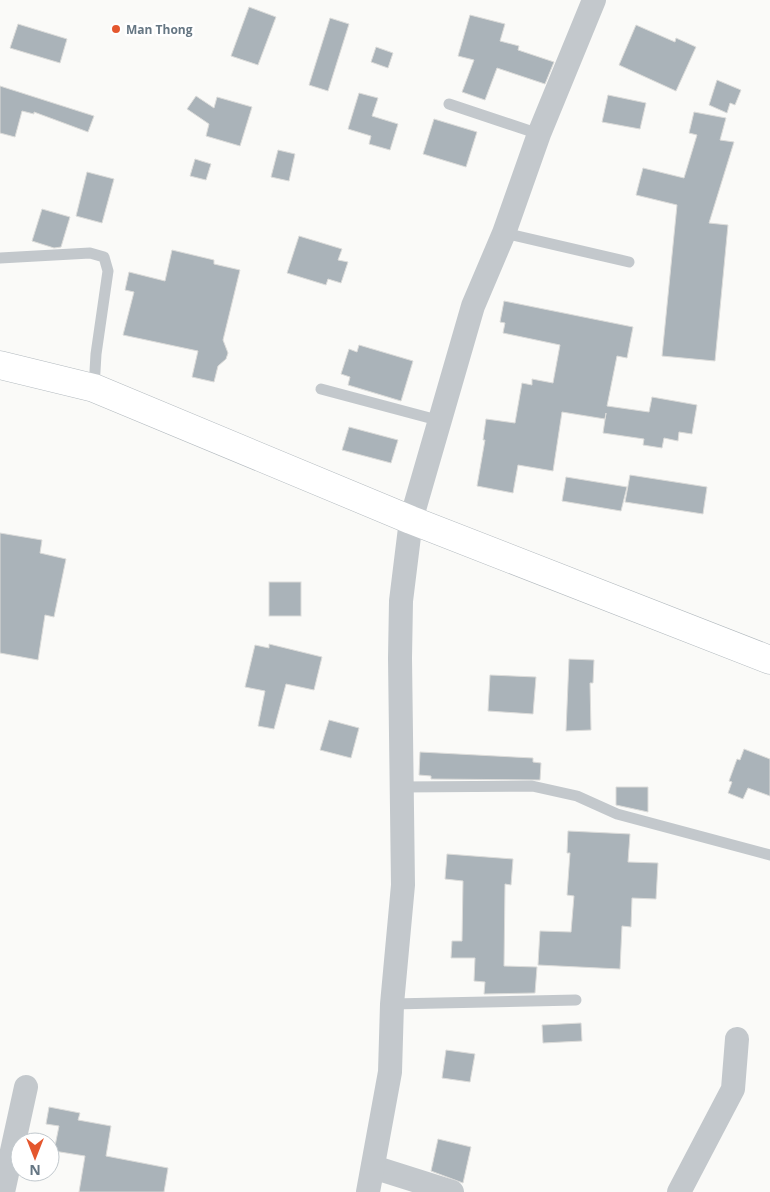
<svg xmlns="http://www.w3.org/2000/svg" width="770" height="1192" viewBox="0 0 770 1192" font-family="'Open Sans',sans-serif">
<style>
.building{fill:#aab3b9;stroke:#dcdcda}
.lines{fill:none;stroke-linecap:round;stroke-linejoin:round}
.secondary-casing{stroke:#b3babf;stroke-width:29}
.lane{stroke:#c3c8cc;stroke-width:11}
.street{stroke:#c3c8cc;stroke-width:24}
.secondary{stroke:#fff;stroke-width:28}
.poi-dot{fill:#e4572e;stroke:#fff;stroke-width:2}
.labels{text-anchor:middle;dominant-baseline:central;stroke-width:5;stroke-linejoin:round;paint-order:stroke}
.poi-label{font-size:12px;font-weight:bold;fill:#657683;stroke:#fff;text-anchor:start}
</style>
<rect width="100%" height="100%" fill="#fafaf8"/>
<g class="building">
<path d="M249,7L276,17L258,65L231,56Z"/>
<path d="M470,15L505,24L500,41L519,46L518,50L554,62L545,84L497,68L485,100L462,92L474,60L458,56Z"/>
<path d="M330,18L349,24L328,91L309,85Z"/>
<path d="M18,24L67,39L60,63L10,48Z"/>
<path d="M636,25L675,42L676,38L696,47L676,91L619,65Z"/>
<path d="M376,47L393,53L388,68L371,62Z"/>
<path d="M717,80L741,90L735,105L730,103L727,113L709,105Z"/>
<path d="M0,86L94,116L88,132L34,112V114L22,111L15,137L0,133Z"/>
<path d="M359,93L378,98L372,116L398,124L390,150L369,144L371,136L348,129Z"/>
<path d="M608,95L646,103L640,129L602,122Z"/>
<path d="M196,96L214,108L217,97L252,107L240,146L206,136L209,124L187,109Z"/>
<path d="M694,112L726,118L720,140L734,142L709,223L728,225L715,361L662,356L677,205L636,195L643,168L684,178L697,135L689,133Z"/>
<path d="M434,119L477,132L466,167L423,154Z"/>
<path d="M278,150L295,154L289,181L271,177Z"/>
<path d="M195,159L211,164L206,180L190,176Z"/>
<path d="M87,172L114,179L102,223L76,216Z"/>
<path d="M42,209L70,217L61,247L54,248L32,241Z"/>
<path d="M299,236L342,249L338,260L348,262L341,283L328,279L326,285L287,273Z"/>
<path d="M172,250L214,260V264L240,270L223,340L228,353L226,359L218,366L214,382L192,377L198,351L123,335L134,292L125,290L129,272L165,281Z"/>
<path d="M504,301L633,327L627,358L617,356L607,406L649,412L652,397L697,405L692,434L679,432L678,441L664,438L662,448L643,445L644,439L603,433L606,413L605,419L562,412L553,471L518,465L513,493L477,486L485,440H483L486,419L515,423L522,383L532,385V379L553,383L560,345L503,333L505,323L500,322Z"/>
<path d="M359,345L413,361L401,401L348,385L350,377L341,374L349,349L357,352Z"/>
<path d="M349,427L398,440L391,463L342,450Z"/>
<path d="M630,475L707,487L703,514L625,502Z"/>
<path d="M566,477L627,487L621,511L562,501Z"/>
<path d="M0,533L42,540L40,553L66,559L54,617L45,615L38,660L0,653Z"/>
<rect x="269" y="582" width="32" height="34"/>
<path d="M269,644L322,657L314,690L286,684L274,729L258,726L265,691L245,687L255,645L269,648Z"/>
<path d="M569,659L594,660L593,683H590L591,730L566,731Z"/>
<path d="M490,675L536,677L533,714L488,711Z"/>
<path d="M329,720L359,728L351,758L320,750Z"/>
<path d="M744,749L770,759V796L748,788L743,799L728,793L732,782L729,781L737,759L740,760Z"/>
<path d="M420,752L533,758V762L541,763L540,780L431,779V776L419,775Z"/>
<path d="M616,787H648V812L616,805Z"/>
<path d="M568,831L630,834L628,862L658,863L656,899L632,898L631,927L622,926L620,969L538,965L540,931L571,932L574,896L567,895L570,853H567Z"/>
<path d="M447,854L513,859L511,885L505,884L504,966L537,967L535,993L484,994L485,982L474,981L475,958H451L452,941H462L463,881L445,879Z"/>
<path d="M581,1023L582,1041L543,1043L542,1025Z"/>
<path d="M446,1050L475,1054L470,1082L442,1078Z"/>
<path d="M49,1107L80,1113L78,1120L111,1126L106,1156L168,1168L164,1192H79L85,1156L54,1151L59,1126L46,1124Z"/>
<path d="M438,1139L471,1147L463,1183L431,1171Z"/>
</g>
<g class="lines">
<defs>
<path id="secondary" d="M0,365L94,388L411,520L770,660"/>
</defs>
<use href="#secondary" class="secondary-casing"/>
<g class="lane">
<path d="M449,104L539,134"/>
<path d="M504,233L629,262"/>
<path d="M0,258L90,253L104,257L108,271L96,354L94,388"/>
<path d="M321,389L441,421"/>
<path d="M401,787L532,786L577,796L617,814L770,855"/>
<path d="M392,1004L576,1000"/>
</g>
<g class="street">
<path d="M373,1167L452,1192"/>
<path d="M3,1192L26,1087"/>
<path d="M368,1192L390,1072L392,1004L403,885L400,658L401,601L411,520L473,306L504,233L539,134L594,0"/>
<path d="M679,1192L733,1089L737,1039"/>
</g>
<use href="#secondary" class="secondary"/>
</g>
<circle class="poi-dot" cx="116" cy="29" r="5"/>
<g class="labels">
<g class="poi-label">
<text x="126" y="29">Man Thong</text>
</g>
</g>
<g transform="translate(35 1157) rotate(180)"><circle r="24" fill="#ffffff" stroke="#c1c8cd"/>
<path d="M0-4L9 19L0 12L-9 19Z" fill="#e4572e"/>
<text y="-8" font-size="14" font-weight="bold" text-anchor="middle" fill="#657683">N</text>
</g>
</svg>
